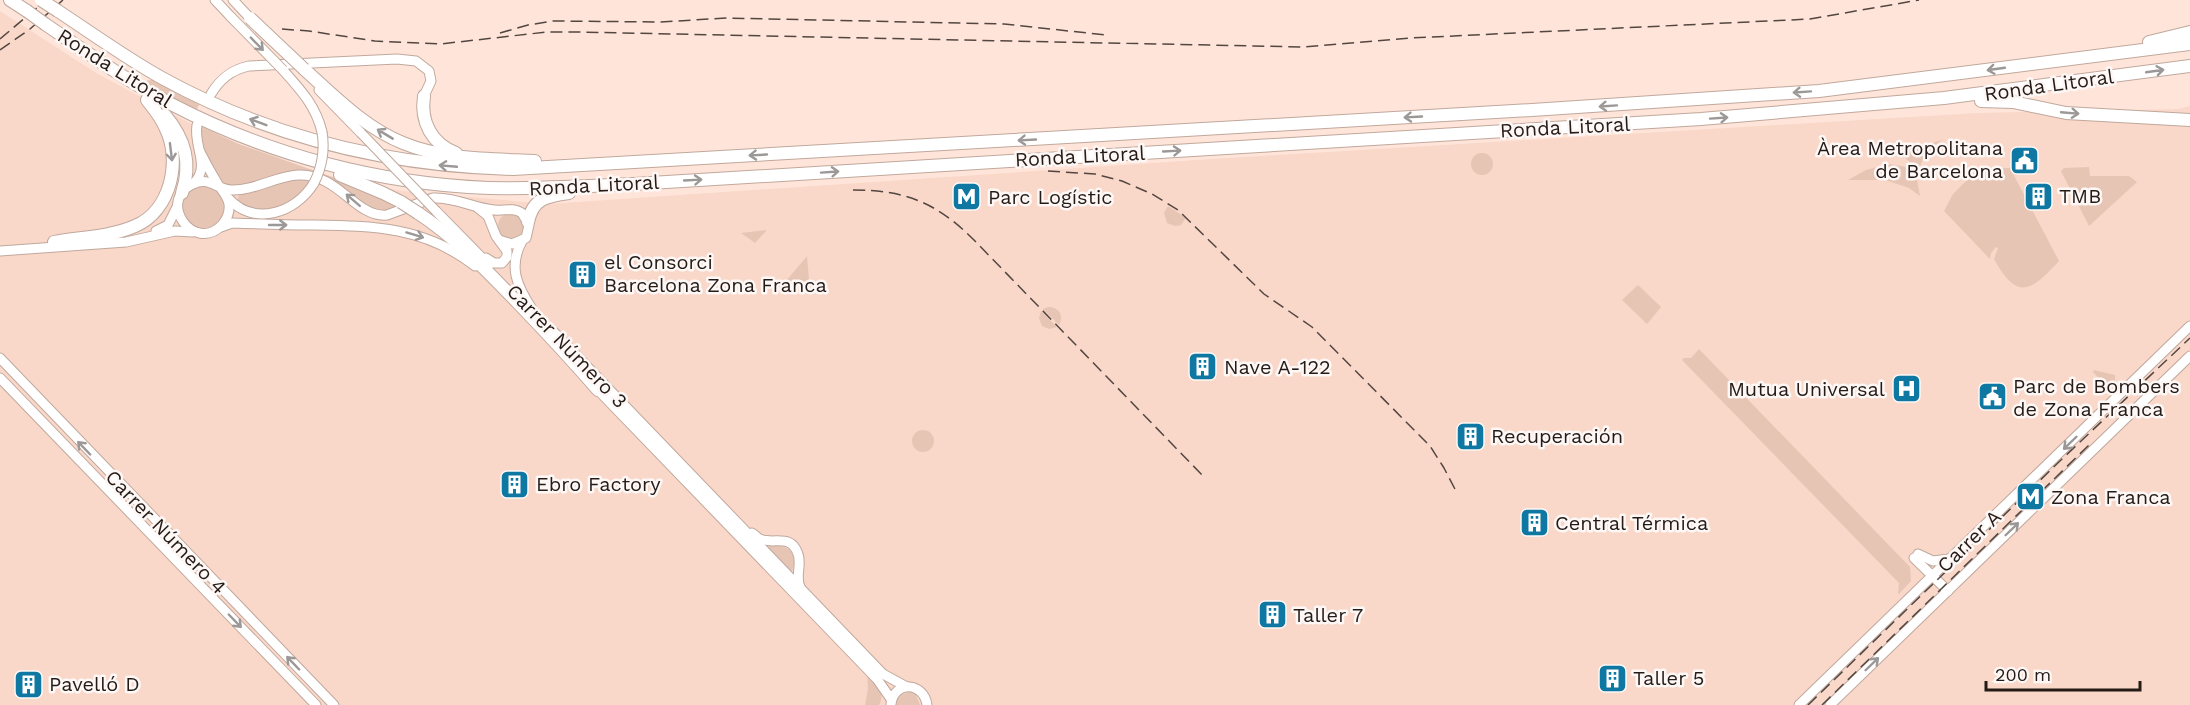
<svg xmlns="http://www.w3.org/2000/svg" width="2190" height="705" viewBox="0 0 2190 705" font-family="'Work Sans',sans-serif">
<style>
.built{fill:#f9d8c9}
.green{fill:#e7c5b5}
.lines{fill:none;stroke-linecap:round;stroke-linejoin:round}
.secondary-casing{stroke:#c0a89d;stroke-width:11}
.highway-casing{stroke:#c0a89d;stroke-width:14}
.secondary{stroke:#fff;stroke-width:9}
.highway{stroke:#fff;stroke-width:12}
.rail{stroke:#534640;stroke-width:1.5;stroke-dasharray:12 6;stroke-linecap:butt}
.secondary-bridge-casing{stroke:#c0a89d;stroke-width:11;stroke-linecap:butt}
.highway-bridge-casing{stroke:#c0a89d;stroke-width:14;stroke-linecap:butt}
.secondary-bridge{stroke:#fff;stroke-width:9}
.highway-bridge{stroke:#fff;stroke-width:12}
.oneway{stroke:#9c9897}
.labels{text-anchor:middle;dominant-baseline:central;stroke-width:5;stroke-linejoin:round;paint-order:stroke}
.street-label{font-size:20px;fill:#241b17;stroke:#fdf7f5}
.poi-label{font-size:20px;fill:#241b17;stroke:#fdf7f5;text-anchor:start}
</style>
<rect width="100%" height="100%" fill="#ffe5d9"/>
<path class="built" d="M0,11L98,74L212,135L277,161L341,179L402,191L548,204L1227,158L1977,113L2178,109L2190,106V705H0Z"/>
<g class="green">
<path d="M155,79L200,103L196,111L141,82Z"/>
<path d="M200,126L239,144L375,192L402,207L387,212L370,209L318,175L239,187C234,186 228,186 224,184C210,177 201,141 200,126Z"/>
<path d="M1944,139C1931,146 1923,155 1919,170L1903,156L1905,150L1906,152Z"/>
<circle cx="1482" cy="164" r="11"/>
<path d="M1890,164L1911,168L1916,174L1920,196L1909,188L1885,180H1848L1866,170Z"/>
<path d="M2089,167L2090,176H2129L2137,182L2089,226L2061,171L2064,168Z"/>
<path d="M1979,168H2010L2059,261C2031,291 2018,302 1994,259L1998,248L1996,247L1991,253L1990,259L1944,211L1953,194Z"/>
<path d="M312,178C297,206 264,219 237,201L240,192L283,180Z"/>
<circle cx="203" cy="207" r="21"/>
<path d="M1168,206L1186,218L1181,225L1175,226L1167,223L1164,213Z"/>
<circle cx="511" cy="226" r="13"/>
<path d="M767,230L755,243L741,233Z"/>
<path d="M807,256L809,280L791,285L786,281Z"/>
<path d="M1638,285L1661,307L1647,324L1622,300Z"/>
<path d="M1048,307C1059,307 1064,315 1059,325L1043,309Z"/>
<path d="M1041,311L1057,327L1049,329L1042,326L1039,318Z"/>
<path d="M1699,349L1910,567L1911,581L1898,595L1899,583L1682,360L1684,358H1691Z"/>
<path d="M2094,370L2115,375V381L2108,388L2093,372Z"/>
<circle cx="923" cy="441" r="11"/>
<path d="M770,545C787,545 799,551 792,571H790L767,548Z"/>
<path d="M867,673C875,683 887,692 879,705H865L868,689Z"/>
<path d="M909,692L916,695L920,705H896L898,696Z"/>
</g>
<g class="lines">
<defs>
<g id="secondary">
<path d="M215,0L231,17"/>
<path d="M233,0L250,18"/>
<path d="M283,70C300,89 316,106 322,132"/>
<path d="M319,90L361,133"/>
<path d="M211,94C220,79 231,70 249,66L397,59L416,61L429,71L431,81L424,96"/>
<path d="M200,152C205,162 210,171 216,181C220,189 227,194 229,204C230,212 227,219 222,225C194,254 156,201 193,184C208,176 217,189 231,190C254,191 276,176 298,175C339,173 355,218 387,215L433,198C455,197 473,208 494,210C505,211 512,207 522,213L529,225L526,238L512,244L499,240"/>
<path d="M194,183C211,166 193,146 197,125"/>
<path d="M228,198C254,227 296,213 314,183"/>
<path d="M478,208L488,216L496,236L507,251V257L502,263H494L486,258"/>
<path d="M436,211L489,265"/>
<path d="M221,227L232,223C258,224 284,225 310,225C372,226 424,226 475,266"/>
<path d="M156,231L168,225L177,207"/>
<path d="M522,241C508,267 517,286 532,309"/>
<path d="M0,251L126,242L175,231L193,232"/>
<path d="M553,331L883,674L905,686"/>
<path d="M0,358L334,705"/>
<path d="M0,378L316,705"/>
<path d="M595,387L877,679L891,699"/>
<path d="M752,533C755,535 757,538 760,539C774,545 791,533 798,554C802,565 795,576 800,587"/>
<path d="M1918,554L1933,561L1949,559"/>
<path d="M1914,558L1948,591"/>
<path d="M891,704C894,680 924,682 927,705"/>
<path d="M1799,705L2190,326"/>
<path d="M1830,705L2190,356"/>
</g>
<g id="highway">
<path d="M10,0L27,11"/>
<path d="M58,11C93,34 126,58 162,78C271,138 390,166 513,169L1532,110L1819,91L2190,44"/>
<path d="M45,24C86,52 127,81 171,104C269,155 379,184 489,188C538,189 586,186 634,184L1701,119L1944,98L2190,66"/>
<path d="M2149,42L2190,32"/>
<path d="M304,69C334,96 365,128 403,143C444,160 491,159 535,161"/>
<path d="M424,96C420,122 432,144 456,153"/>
<path d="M1981,101L2013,102L2066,113L2190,120"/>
<path d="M165,115C185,139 192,163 182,193"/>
<path d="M340,175L383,193L401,202"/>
<path d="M418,213C456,238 486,270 517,302C545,331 572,360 598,390"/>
<path d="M528,222C533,198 547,196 569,193"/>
<path d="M54,242C80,237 110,237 135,226C171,211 182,160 165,127C161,117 154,109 147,100"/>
</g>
</defs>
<use href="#secondary" class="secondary-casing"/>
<use href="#highway" class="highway-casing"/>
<use href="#secondary" class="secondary"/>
<use href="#highway" class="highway"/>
<g class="rail">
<path d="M282,29L309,31L375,41L440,44L547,32H575L1302,47L1411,38L1810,19L1919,0"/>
<path d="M500,33L528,25L553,21L660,22L726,18L1004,24L1106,35"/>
<path d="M0,39L46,0"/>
<path d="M0,50L30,29L63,0"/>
<path d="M1048,171L1095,174L1122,181L1152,194L1178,210L1264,294L1312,327L1430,446L1444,468L1457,493"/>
<path d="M853,190C906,190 937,203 974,240L1205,478"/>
<path d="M1808,705L2062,459L2190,338"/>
<path d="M1822,705L2089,445"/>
</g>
<defs>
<g id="secondary-bridge">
<path d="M231,17L283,70"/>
<path d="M361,133L436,211"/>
<path d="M314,183C322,167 325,150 322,132"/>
</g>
<g id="highway-bridge">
<path d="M41,0L58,11"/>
<path d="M27,11L45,24"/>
<path d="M250,18L304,69"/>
<path d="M401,202L418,213"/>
</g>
</defs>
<use href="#secondary-bridge" class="secondary-bridge-casing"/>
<use href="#highway-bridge" class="highway-bridge-casing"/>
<use href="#secondary-bridge" class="secondary-bridge"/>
<use href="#highway-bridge" class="highway-bridge"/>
</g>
<defs><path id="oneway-shaft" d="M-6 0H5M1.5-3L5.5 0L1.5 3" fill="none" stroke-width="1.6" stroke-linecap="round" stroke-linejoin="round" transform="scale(1.5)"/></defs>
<g class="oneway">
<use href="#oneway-shaft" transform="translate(257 44) rotate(46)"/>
<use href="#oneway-shaft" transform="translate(1996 69) rotate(172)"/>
<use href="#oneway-shaft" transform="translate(2155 71) rotate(-8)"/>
<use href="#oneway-shaft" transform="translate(1802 92) rotate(176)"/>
<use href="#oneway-shaft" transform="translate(1608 106) rotate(176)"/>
<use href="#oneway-shaft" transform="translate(2070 113) rotate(5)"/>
<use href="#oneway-shaft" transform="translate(1413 117) rotate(177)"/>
<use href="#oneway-shaft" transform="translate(1719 118) rotate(-4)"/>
<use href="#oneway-shaft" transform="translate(258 122) rotate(-159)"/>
<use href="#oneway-shaft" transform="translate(385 134) rotate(-149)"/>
<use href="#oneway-shaft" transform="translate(1027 140) rotate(177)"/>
<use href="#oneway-shaft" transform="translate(1172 151) rotate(-3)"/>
<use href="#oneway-shaft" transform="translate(171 152) rotate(83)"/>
<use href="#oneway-shaft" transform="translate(758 155) rotate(177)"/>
<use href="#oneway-shaft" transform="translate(448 166) rotate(-175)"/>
<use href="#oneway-shaft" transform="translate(830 172) rotate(-4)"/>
<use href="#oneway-shaft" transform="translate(693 180) rotate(-3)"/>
<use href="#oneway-shaft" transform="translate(353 200) rotate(-139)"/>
<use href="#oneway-shaft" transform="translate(278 225)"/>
<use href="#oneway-shaft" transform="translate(415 235) rotate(17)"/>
<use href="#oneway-shaft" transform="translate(2070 443) rotate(136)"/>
<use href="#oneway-shaft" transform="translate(84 448) rotate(-134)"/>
<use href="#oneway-shaft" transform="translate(2012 529) rotate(-44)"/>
<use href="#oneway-shaft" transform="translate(235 621) rotate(46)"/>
<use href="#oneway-shaft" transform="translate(293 663) rotate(-134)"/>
<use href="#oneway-shaft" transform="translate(1872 664) rotate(-44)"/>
</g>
<defs>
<symbol id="civic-square" viewBox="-11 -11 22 22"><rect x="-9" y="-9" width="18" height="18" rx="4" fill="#0e77a2" stroke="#fdf7f5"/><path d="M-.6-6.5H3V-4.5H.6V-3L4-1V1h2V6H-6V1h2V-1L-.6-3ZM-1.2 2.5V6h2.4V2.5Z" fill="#fff"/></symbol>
<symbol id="building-square" viewBox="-11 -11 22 22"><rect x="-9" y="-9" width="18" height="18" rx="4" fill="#0e77a2" stroke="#fdf7f5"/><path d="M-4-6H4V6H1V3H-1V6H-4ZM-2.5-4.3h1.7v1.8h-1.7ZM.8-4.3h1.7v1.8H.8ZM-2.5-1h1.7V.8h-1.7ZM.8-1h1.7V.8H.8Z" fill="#fff"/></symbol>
<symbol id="metro-square" viewBox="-11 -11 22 22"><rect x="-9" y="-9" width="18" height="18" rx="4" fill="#0e77a2" stroke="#fdf7f5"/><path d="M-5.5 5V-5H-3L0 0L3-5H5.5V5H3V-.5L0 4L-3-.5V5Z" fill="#fff"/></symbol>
<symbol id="hospital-square" viewBox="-11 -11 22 22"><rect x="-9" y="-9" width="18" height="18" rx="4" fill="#0e77a2" stroke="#fdf7f5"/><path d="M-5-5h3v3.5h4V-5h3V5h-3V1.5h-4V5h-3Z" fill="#fff"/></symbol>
</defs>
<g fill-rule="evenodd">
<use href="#civic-square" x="2008" y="144" width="33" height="33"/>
<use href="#building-square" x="2022" y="180" width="33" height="33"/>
<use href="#metro-square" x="950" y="180" width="33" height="33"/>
<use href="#building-square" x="566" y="258" width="33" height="33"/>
<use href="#building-square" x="1186" y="350" width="33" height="33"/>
<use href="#hospital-square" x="1890" y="372" width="33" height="33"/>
<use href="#civic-square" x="1976" y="380" width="33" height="33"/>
<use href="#building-square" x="1454" y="420" width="33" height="33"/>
<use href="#building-square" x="498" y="468" width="33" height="33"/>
<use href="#metro-square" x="2014" y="480" width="33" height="33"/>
<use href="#building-square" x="1518" y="506" width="33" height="33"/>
<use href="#building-square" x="1256" y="598" width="33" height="33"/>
<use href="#building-square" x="1596" y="662" width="33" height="33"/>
<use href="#building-square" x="12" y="668" width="33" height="33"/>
</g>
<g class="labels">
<g class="street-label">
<text transform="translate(115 68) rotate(32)">Ronda Litoral</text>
<text transform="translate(2049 85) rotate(-8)">Ronda Litoral</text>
<text transform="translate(1565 127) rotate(-3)">Ronda Litoral</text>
<text transform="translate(1080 156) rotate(-3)">Ronda Litoral</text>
<text transform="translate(594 185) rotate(-3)">Ronda Litoral</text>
<text transform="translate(567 346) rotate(46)">Carrer Número 3</text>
<text transform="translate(166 532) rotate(46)">Carrer Número 4</text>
<text transform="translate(1969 541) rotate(-44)">Carrer A</text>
</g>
<g class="poi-label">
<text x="2003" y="148" text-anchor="end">Àrea Metropolitana<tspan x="2003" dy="23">de Barcelona</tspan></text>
<text x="2059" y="196">TMB</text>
<text x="988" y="197">Parc Logístic</text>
<text x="604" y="262">el Consorci<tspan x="604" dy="23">Barcelona Zona Franca</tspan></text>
<text x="1224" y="367">Nave A-122</text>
<text x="2013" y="386">Parc de Bombers<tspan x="2013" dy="23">de Zona Franca</tspan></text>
<text x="1885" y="389" text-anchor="end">Mutua Universal</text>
<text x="1491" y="436">Recuperación</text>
<text x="536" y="484">Ebro Factory</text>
<text x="2051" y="497">Zona Franca</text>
<text x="1555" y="523">Central Térmica</text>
<text x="1293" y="615">Taller 7</text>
<text x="1633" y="678">Taller 5</text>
<text x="49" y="684">Pavelló D</text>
</g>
</g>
<path d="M1986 681v9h154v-9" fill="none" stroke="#241b17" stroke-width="3"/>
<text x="1995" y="681" font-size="18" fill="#241b17" stroke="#fdf7f5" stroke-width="4.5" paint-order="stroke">200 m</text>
</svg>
